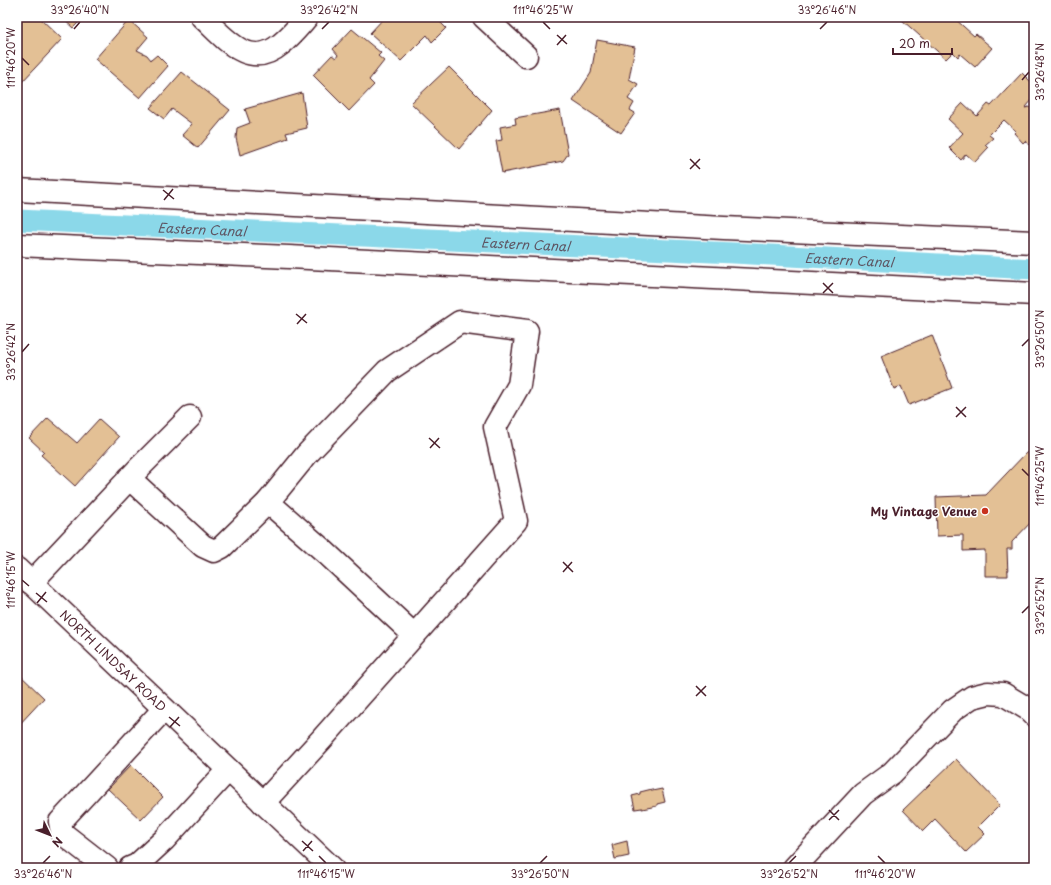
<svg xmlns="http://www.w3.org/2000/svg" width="1051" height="885" viewBox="0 0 1051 885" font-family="'Playpen Sans',sans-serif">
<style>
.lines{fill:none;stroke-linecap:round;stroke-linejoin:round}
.canal{stroke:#8bd8e9;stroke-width:21}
.building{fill:#e3c095;stroke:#4a1f2b}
.minor-casing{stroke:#4a1f2b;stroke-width:25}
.major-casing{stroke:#4a1f2b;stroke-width:25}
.minor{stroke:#fff;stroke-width:22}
.major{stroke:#fff;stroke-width:22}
.ticks{fill:none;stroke:#4a1f2b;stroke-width:1.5}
.poi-dot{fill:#c8321e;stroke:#fff;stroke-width:1.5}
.labels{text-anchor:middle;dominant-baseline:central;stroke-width:3;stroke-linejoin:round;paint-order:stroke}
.poi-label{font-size:12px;font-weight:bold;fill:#4a1f2b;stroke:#fff;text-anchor:end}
.street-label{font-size:12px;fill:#4a1f2b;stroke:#fff}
.water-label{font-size:13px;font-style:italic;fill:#5e5664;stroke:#fff}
.neatline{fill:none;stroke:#4a1f2b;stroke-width:1.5}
.ticks-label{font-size:10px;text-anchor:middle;fill:#4a1f2b}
</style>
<rect width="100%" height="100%" fill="#fff"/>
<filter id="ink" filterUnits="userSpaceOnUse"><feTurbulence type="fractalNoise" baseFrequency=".025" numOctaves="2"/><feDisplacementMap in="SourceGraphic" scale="8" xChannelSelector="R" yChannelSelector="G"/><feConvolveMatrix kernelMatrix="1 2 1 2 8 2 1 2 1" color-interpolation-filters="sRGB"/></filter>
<g filter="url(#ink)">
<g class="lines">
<path class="canal" id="s1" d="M17,220L734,253L1034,269"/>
</g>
<g class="building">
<path d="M17,17H39L62,39L21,83L17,79Z"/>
<path d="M61,17H84L73,28Z"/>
<path d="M385,17H390L392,19L395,17H435L446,28L432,42L427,35L401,61L370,33Z"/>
<path d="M905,17H953L974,36L976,34L992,48L975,67L960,54L958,57L953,52L946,59L902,20Z"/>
<path d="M129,20L148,37L137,50L147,55L151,60L157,55L168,66L140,98L95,59Z"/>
<path d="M352,29L381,53L378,56L384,61L369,80L374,85L349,111L313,75L332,55L336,58L338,55L333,49Z"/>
<path d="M597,40L635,47L629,79L638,84L628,99L634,103L630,110L635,113L621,133L573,101L591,73Z"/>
<path d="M449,67L492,110L459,149L411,103Z"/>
<path d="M182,72L230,110L198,148L182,135L192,124L172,109L164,119L150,108Z"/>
<path d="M1022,73L1034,85V98L1025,108L1029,107L1032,110V116L1034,115V148L1025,141L1023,143L1014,133L1016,131L1004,120L989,135L993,138L985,145L988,148L975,162L966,154L961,160L949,148L963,133L948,119L963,103L977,116L988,104L991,106Z"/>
<path d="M302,93L307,128L286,133L288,138L240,155L236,138L237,128L250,123L245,109Z"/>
<path d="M560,110L568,154L563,161L502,173L496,141L502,140L500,127L516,124L515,118Z"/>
<path d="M932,335L952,388L909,405L901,386L894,389L881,356Z"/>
<path d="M48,418L77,443L99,419L119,437L75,486L41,455L44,452L29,438Z"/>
<path d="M1027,452L1034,459V496L1031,500L1034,503V519L1012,542V549H1007L1008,576H985V550L963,551V535L937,536L936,497L986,495Z"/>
<path d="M17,672L44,698L17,727Z"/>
<path d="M956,759L1000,805L978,827L985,834L966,852L935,819L923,831L903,810Z"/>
<path d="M131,765L163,797L141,820L108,789Z"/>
<path d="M652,789V791L662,789L665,802L657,804V806L642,809V808L635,809L632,796L640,794V792Z"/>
<path d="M627,841L629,856L615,859L612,845Z"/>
</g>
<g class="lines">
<defs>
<g id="minor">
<path d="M202,17C225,38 249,71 281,44C291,36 299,26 307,17"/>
<path d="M484,17L526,56"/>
<path d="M17,190L724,228L1034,242"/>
<path d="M17,245L289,257L1034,294"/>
<path d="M129,478L203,546L214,551L222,547L268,502"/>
<path d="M31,583L140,467L190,417"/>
<path d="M263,803L321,740L516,521L495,427L519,385L527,331L460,322L387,371L307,454L268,502L325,552L414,635"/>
<path d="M107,868L62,833L60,822L164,709"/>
<path d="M130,868L137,865L164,840L228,770"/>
<path d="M794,868L863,794L892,773L953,710L972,697L988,693L1003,694L1028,709L1034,715"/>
</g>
<g id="major">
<path id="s2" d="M17,569L332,868"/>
</g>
</defs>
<use href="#minor" class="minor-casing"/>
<use href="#major" class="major-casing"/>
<use href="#minor" class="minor"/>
<use href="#major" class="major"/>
</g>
</g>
<path class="ticks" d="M543,22L550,29M74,29L80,22M322,29L329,22M820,29L827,22M557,35L567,44M557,45L566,35M22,58L29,65M1022,80L1029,72M690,159L700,169M690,169L700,159M163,190L174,199M164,200L173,189M823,283L833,293M823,293L833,283M296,314L307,323M297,324L306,314M1022,346L1029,339M22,352L29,344M956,407L966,417M956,417L966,407M429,438L440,448M430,448L439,438M1022,469L1029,476M563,562L573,572M563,572L572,562M22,580L29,586M36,593L47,602M37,603L46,592M1022,613L1029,606M696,686L706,696M696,696L706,686M169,717L180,726M170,727L179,717M829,810L839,820M829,820L839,810M302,841L313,851M303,851L312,841M319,856L326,863M878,856L885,863M43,863L50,856M540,863L547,856M789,863L796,856"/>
<circle class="poi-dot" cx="985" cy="511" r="4"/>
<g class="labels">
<g class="poi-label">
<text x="977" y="511">My Vintage Venue</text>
</g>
<g class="street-label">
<text stroke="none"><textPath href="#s2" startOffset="133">NORTH LINDSAY ROAD</textPath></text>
</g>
<g class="water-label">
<text stroke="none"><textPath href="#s1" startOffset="185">Eastern Canal</textPath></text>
<text stroke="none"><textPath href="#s1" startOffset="509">Eastern Canal</textPath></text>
<text stroke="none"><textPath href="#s1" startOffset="833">Eastern Canal</textPath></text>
</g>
</g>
<rect width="1051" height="885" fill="none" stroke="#fff" stroke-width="44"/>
<g transform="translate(50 835) rotate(133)" stroke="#ffffff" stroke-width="3" paint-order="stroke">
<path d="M0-3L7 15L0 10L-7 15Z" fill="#4a1f2b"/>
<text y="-6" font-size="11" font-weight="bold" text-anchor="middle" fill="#4a1f2b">N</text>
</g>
<path d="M893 48v6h59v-6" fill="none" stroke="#4a1f2b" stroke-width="2"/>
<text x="899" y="48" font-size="12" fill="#4a1f2b" stroke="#ffffff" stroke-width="3" paint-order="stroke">20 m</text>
<rect x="22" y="22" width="1007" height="841" class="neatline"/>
<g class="ticks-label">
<text x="80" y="14">33°26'40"N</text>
<text x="329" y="14">33°26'42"N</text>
<text x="543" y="14">111°46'25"W</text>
<text x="827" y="14">33°26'46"N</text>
<text transform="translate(11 58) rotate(-90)" y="4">111°46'20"W</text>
<text transform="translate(1040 72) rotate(-90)" y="4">33°26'48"N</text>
<text transform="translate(1040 339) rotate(-90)" y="4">33°26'50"N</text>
<text transform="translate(11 352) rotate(-90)" y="4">33°26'42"N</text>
<text transform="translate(1040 476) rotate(-90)" y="4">111°46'25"W</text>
<text transform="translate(11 580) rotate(-90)" y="4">111°46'15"W</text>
<text transform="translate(1040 606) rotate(-90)" y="4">33°26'52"N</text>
<text x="43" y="878">33°26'46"N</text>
<text x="326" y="878">111°46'15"W</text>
<text x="540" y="878">33°26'50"N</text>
<text x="789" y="878">33°26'52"N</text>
<text x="885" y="878">111°46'20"W</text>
</g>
</svg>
